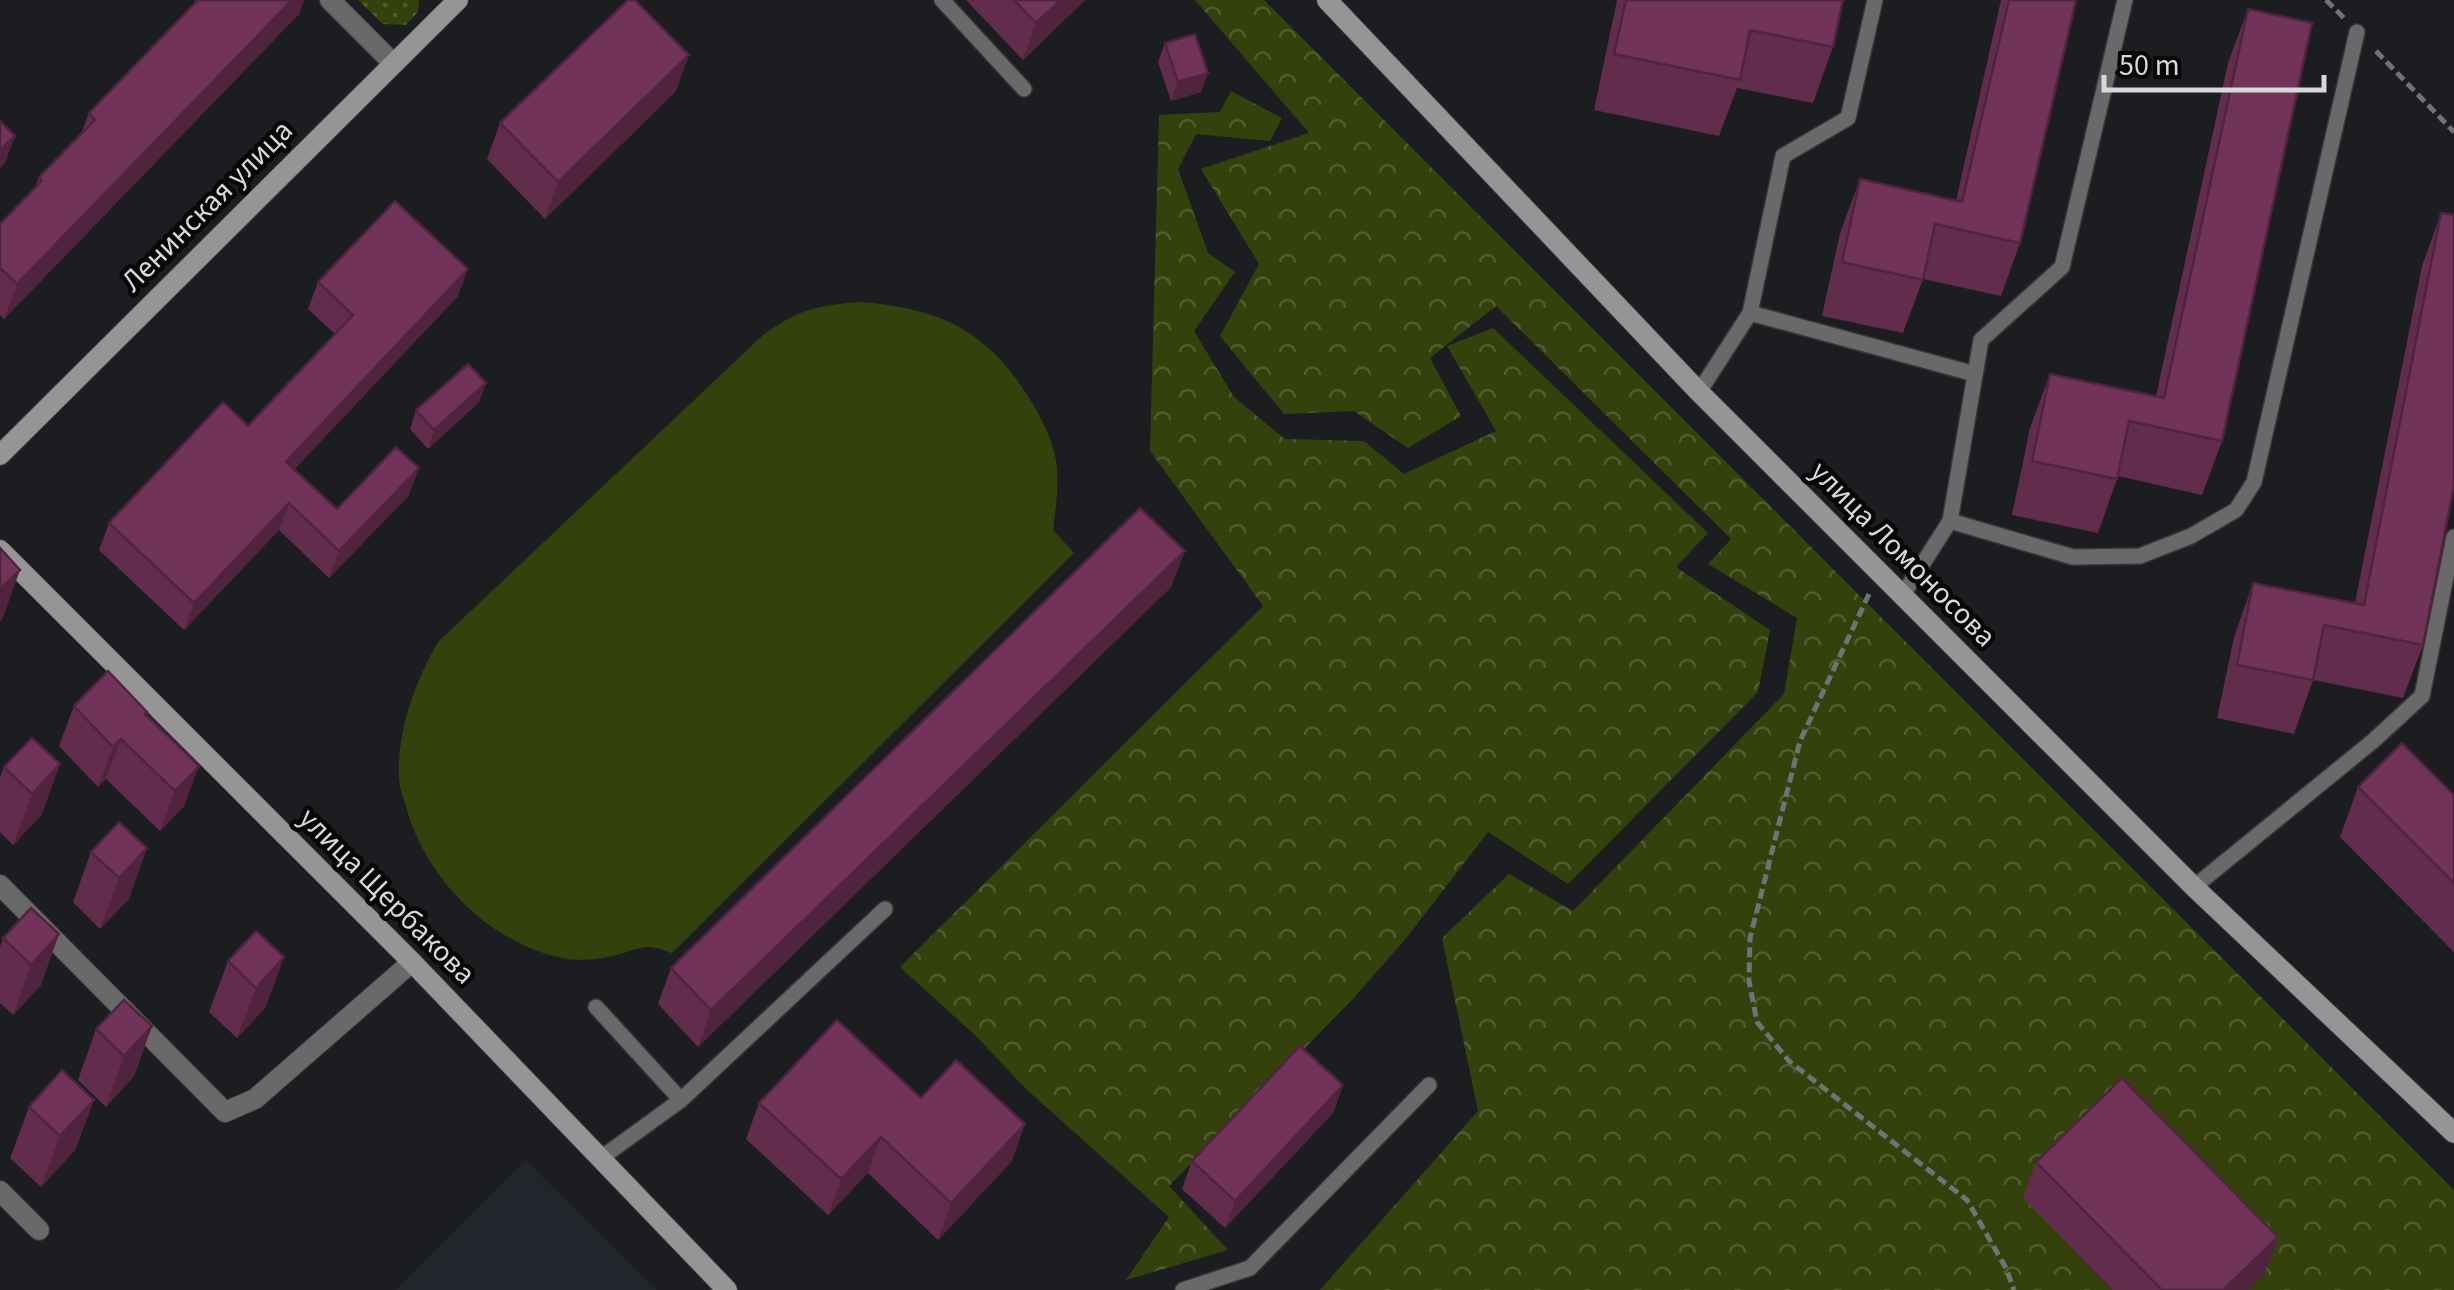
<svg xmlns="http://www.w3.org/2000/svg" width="2454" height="1290" viewBox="0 0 2454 1290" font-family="'Source Sans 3',sans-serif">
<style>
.built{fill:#21262d}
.grass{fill:url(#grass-dots)}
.forest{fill:url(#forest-crowns)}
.pitch{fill:#35410d}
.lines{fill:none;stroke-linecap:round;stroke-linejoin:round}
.service-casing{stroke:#36373a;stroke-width:18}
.minor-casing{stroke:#36373a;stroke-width:22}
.tertiary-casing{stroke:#36373a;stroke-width:22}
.secondary-casing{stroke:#36373a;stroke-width:22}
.path{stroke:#717274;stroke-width:5;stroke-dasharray:10 5;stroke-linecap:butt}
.service{stroke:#6a6969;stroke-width:15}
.minor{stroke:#6a6969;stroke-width:20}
.tertiary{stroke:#6a6969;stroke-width:20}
.secondary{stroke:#979495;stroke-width:20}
.wall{fill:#622c4d}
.shaded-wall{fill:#50243f}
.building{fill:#72335a;stroke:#50243f;stroke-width:2.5}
.labels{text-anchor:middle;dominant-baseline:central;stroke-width:9;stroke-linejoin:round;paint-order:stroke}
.street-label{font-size:30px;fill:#d6d8d9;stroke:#070808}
</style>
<defs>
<pattern id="grass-dots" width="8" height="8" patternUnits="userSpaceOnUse" patternTransform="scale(2.5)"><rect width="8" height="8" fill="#35410d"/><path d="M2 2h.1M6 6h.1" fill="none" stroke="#525c30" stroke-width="1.8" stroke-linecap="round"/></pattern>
<pattern id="forest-crowns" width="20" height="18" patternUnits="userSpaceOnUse" patternTransform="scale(2.5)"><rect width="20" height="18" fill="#35410d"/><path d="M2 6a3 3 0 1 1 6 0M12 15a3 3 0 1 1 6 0" fill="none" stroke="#525c30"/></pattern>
</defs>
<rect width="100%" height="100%" fill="#1c1d20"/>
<path class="built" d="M526,1160L657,1290H396Z"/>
<path class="grass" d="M358,0H419L418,12L406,25L383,24Z"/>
<g class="forest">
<path d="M1195,0H1264L2454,1190V1290H1320L1478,1111L1442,938L1509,874L1573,911L1784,694L1797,618L1708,564L1731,539L1496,306L1430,358L1461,416L1408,448L1354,411L1284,414L1220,336L1259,264L1201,169L1309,133Z"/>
<path d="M1231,91L1282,118L1270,141L1196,134L1178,169L1208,253L1235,272L1194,331L1234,397L1285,439L1364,441L1404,474L1496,431L1447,346L1493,328L1708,533L1676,567L1770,630L1758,692L1568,884L1488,832L1408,936L1351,1001L1169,1186L1228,1250L1126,1280L1169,1217L1025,1088L977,1037L900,967L1263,606L1150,451L1159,115L1220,112Z"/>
</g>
<path class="pitch" d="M862,302C943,309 990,332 1032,403C1044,422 1055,446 1057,468C1059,488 1055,510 1053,530L1074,553L672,953C665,951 657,947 650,947C638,946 624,954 613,956C600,959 580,961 567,959C493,946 427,881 407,810C404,800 400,790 399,780C397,731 414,684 438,642L763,335C799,309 818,305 862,302Z"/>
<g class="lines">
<defs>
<g id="service">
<path d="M942,0L1024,89"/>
<path d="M1750,313L1975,374"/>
<path d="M1699,392L1750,313L1783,156L1848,118L1875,0"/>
<path d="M1950,521L2073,557L2140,556L2191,536L2236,510L2254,482L2357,32"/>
<path d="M1902,596L1950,521L1981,340L2062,267L2125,0"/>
<path d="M2194,887L2373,741L2422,696L2454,537"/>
<path d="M596,1007L681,1100"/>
<path d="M601,1158L681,1100L885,909"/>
<path d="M1183,1290L1250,1268L1429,1085"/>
</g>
<g id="minor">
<path d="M0,885L225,1112L255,1099L412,962"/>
<path d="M0,1191L39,1230"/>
</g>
<path id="tertiary" d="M330,0L393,63"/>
<g id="secondary">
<path d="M1327,0L1699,392L2194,887L2454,1133"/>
<path d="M0,455L458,0"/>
<path d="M0,550L412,962L727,1290"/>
</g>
</defs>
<use href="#service" class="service-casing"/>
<use href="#minor" class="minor-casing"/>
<use href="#tertiary" class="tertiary-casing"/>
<use href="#secondary" class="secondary-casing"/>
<g class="path">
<path d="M2326,0L2344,18"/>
<path d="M2376,51L2454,132"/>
<path d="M1869,594L1800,741L1750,938L1749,981L1757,1022L1789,1061L1967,1200L2006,1268L2014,1290"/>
</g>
<use href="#service" class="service"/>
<use href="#minor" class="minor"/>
<use href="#tertiary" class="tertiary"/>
<use href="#secondary" class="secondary"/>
</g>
<g class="wall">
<path d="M194,0H304L299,14L4,319L0,315V224L35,188L39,177L81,134L89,113L196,2Z"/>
<path d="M966,0H1085L1023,60Z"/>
<path d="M1617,0H1843L1833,47L1813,103L1737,88L1719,136L1594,110Z"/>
<path d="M2001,0H2076L2020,243L2001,296L1923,279L1903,333L1822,316L1840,233L1860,179L1956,201Z"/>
<path d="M2248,9L2222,441L2202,495L2118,476L2098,533L2012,515L2030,428L2050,374L2156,396L2228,63Z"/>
<path d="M1165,43L1201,92L1171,101L1158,62Z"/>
<path d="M676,91L545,219L487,159L500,123Z"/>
<path d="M2441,213L2423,645L2403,698L2313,680L2294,734L2217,718L2234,637L2253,583L2355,603L2422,266Z"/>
<path d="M318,282L458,296L294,469L337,509L409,495L329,578L279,530L184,630L99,550L109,523L248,426L335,334L308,309Z"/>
<path d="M479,402L428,449L410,429L416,410Z"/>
<path d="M1171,587L698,1047L658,1004L671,968Z"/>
<path d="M74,706L146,714L184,806L160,831L106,779L98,787L59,746Z"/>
<path d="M32,738L42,814L13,845L0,832V777L4,767Z"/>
<path d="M2358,787L2454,795V952L2340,837Z"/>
<path d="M119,822L129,899L100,929L73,902L91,852Z"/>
<path d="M31,908L41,985L13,1015L0,1003V947L3,938Z"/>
<path d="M284,957L265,1008L237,1038L209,1012L228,961Z"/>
<path d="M152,1026L134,1076L106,1107L78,1080L96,1029Z"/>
<path d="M1343,1085L1333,1113L1225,1228L1182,1189L1192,1161Z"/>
<path d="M921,1098L1012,1161L938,1240L868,1173L828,1215L746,1139L759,1103Z"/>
<path d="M94,1100L75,1150L41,1187L10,1158L29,1107Z"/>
<path d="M2036,1162L2278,1237L2265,1273L2247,1290H2113L2023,1198Z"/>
</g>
<g class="shaded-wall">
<path d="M292,0H304L299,14L4,319L17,284Z"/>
<path d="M1061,0H1085L1023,60L1036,23Z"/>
<path d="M689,55L676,91L545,219L558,182Z"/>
<path d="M1208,73L1201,92L1171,101L1178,82Z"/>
<path d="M15,136L5,163L0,168V150Z"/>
<path d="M468,269L458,296L276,489L286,462Z"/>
<path d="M486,383L479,402L428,449L434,430Z"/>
<path d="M419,468L409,495L329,578L339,551Z"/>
<path d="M289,503L279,530L184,630L194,603Z"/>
<path d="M1185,551L1171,587L698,1047L711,1010Z"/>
<path d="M20,570L2,620L0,622V589Z"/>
<path d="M121,739L106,779L98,787L113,747Z"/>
<path d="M60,764L42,814L13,845L32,794Z"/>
<path d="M199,766L184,806L160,831L175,791Z"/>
<path d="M147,848L129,899L100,929L119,878Z"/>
<path d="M59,934L41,985L13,1015L31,965Z"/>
<path d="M284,957L265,1008L237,1038L256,988Z"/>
<path d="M152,1026L134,1076L106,1107L124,1056Z"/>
<path d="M1343,1085L1333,1113L1225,1228L1235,1201Z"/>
<path d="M94,1100L75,1150L41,1187L60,1136Z"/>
<path d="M1025,1124L1012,1161L938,1240L951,1203Z"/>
<path d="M881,1137L868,1173L828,1215L841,1179Z"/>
<path d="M2278,1237L2265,1273L2247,1290H2223Z"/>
</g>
<g class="building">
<path d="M198,0H292L17,284L0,268V224L42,181L39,177L95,120L89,113Z"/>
<path d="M628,0H635L689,55L558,182L500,123Z"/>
<path d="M1014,0H1061L1036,23Z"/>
<path d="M1626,0H1843L1833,47L1750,30L1740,80L1614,54Z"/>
<path d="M2009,0H2076L2020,243L1935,224L1923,280L1842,262L1860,179L1962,202Z"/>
<path d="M2248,9L2312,23L2222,441L2129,421L2117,479L2032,461L2050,374L2164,398Z"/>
<path d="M1195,34L1208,73L1178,82L1165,43Z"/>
<path d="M0,121L15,136L0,150Z"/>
<path d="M395,201L468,269L286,462L337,509L396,447L419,468L339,551L289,503L194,603L109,523L223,402L248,426L353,315L318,282Z"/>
<path d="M2441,213L2454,215V485L2423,645L2324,625L2313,680L2237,665L2253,583L2364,605Z"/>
<path d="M468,364L486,383L434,430L416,410Z"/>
<path d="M1140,508L1185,551L711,1010L671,968Z"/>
<path d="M0,548L20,570L0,589Z"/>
<path d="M108,671L147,712L145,714L199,766L175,791L121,739L113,747L74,706Z"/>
<path d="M32,738L60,764L32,794L4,767Z"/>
<path d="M2402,743L2454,795V883L2358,787Z"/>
<path d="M119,822L147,848L119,878L91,852Z"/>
<path d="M31,908L59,934L31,965L3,938Z"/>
<path d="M256,931L284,957L256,988L228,961Z"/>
<path d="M124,1000L152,1026L124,1056L96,1029Z"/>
<path d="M837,1020L921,1098L956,1060L1025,1124L951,1203L881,1137L841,1179L759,1103Z"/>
<path d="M1300,1046L1343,1085L1235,1201L1192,1161Z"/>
<path d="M62,1070L94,1100L60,1136L29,1107Z"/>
<path d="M2122,1078L2278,1237L2223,1290H2162L2036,1162Z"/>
</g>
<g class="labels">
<g class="street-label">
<text transform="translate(207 206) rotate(-45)">Ленинская улица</text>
<text transform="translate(1903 554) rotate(45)">улица Ломоносова</text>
<text transform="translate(387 896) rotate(45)">улица Щербакова</text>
</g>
</g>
<path d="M2104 75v15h220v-15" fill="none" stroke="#d6d8d9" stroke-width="5"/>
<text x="2119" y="75" font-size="30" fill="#d6d8d9" stroke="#070808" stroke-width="8" paint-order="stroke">50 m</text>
</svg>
